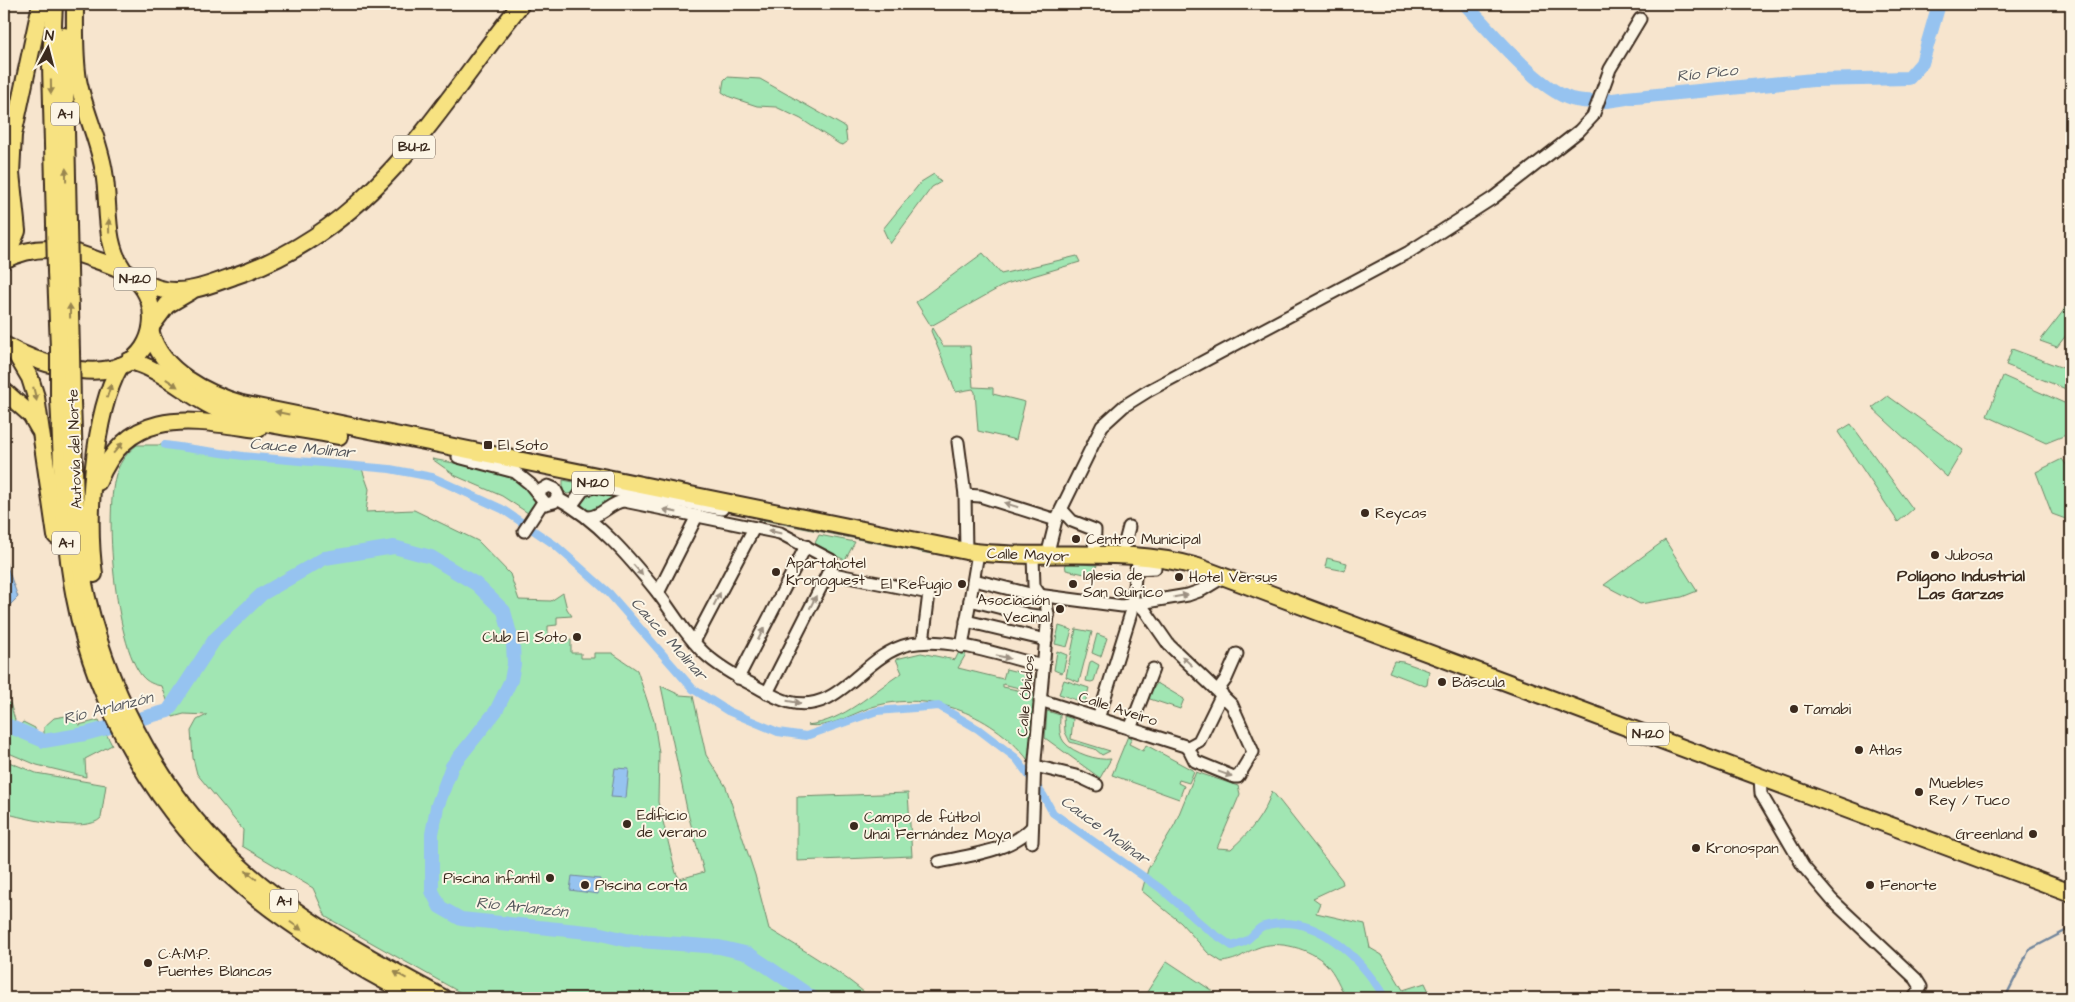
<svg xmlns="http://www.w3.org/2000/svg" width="2075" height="1002" viewBox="0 0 2075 1002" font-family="'Architects Daughter',sans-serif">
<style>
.green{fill:#a1e6b3;stroke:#6e8868}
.water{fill:#96c3f0;stroke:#72869c}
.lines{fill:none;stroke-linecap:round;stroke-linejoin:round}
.stream{stroke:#72869c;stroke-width:2.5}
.canal{stroke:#96c3f0;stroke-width:8}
.river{stroke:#96c3f0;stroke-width:14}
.minor-casing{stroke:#3b2a1e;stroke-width:15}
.highway-casing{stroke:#3b2a1e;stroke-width:20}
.minor{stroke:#fcf5e5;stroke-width:11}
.highway{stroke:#f7e281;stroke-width:16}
.highway-bridge-casing{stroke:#3b2a1e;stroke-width:20;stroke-linecap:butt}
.highway-bridge{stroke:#f7e281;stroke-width:16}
.oneway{fill:#998650}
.oneway2{fill:#9c9082}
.poi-dot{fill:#3b2a1e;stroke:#fcf5e5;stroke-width:2}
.labels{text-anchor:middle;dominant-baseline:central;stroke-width:4;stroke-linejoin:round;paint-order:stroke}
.shield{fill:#fcf5e5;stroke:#75675a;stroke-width:1}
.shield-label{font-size:14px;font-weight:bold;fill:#3b2a1e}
.poi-label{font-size:15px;fill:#3b2a1e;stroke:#fcf5e5;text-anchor:start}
.street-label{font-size:15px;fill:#3b2a1e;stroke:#fcf5e5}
.water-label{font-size:16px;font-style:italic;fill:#56585d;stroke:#fcf5e5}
.neighbourhood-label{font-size:16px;font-weight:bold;fill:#3b2a1e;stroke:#fcf5e5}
</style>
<rect width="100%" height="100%" fill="#f7e5ce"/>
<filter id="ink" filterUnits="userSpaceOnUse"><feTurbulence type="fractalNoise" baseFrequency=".02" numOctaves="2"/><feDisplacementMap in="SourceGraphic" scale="10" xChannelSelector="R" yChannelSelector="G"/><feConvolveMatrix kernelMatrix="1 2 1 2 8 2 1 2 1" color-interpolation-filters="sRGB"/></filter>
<g filter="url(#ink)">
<g class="green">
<path d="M727,77L760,79L845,127L847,142L843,145L839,144L801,119L776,107L757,106L730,97L722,92L724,80Z"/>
<path d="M934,174L941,182L932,187L890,244L883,229L921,182Z"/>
<path d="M983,253L1001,274L1077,256L1080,262L1006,284L931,326L916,302Z"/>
<path d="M2071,301V329L2057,347L2040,341Z"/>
<path d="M932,328L943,346H970L973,387L993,388V394L1025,402L1016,440L978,431L975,392L973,389L956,392L931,331Z"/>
<path d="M2012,349L2071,371V391L2006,365Z"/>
<path d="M2003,376L2071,406V433L2046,443L1987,416Z"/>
<path d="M1888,396L1963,450L1947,477L1872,408Z"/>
<path d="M1851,424L1913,509L1898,522L1838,432Z"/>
<path d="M137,445H165L243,456L361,466L369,489L366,512L414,510L478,541L510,574L519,600L551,601L563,593L567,609L572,616L557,617V625L548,626V640H571V653H581V658H594V653H612L637,670L654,721L659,753L658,802L676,873L680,879L704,872L688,814L661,686L680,695L693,696L706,755L726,787L755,875L769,929C805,951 840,971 871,998H470L326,917L313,888L242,846L243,830L197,774L193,758L191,731L197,720L207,715L184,714L173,717L162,686C154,685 147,682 142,676C115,644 103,510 117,471C121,460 128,452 137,445Z"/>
<path d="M432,459L498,471L521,480L536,500L534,508L532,506L528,513L502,496L456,476Z"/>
<path d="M2062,459L2071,471V521L2052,514L2036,472Z"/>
<path d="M563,480L584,484L573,493L567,494L563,490Z"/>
<path d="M593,491L624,498L591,513C584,508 580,505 581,497Z"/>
<path d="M758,519L807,527L931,552V554Z"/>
<path d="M819,535L855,542L845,560L814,545Z"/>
<path d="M1665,540L1697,591L1682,597L1640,604L1604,585Z"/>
<path d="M1327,558L1347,563L1345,571L1325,567Z"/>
<path d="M1065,563L1096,565H1097L1094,576L1066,570Z"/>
<path d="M1059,626L1072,630L1067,647L1055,644Z"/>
<path d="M1076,629L1092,632L1079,682L1066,677Z"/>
<path d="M1097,634L1107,638L1101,656H1099L1092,653Z"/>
<path d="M1057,651L1067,655L1063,672L1061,673L1054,670Z"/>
<path d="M959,652L966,654L958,668L1003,679L1006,669L1034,676L1031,691L1003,684V687L1036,694L1031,764C996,715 930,689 872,707C851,714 829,729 807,725C845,721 870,693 902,673L896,659L921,653L955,660Z"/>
<path d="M1092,661L1099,665L1094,681L1091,682L1086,681L1090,662Z"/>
<path d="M1394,661L1403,662L1429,671L1427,685L1425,686L1389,672Z"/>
<path d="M1064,680L1089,688L1085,703L1059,694Z"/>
<path d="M1157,683L1184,699L1180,709L1147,698Z"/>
<path d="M6,703H10L15,720L14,724L19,727L23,722L35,728L36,736H44V727L54,718L72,715L79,725L99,720L112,745L85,759L86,777L37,765L4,751V708Z"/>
<path d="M1047,711L1060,715C1060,724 1058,734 1064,742C1073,753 1098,761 1111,759L1100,778L1045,738Z"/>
<path d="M1064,716L1073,719L1071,739L1110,751L1102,755L1095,749L1070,742L1065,732Z"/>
<path d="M1128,736L1132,738L1129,744L1143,751L1146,745L1194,771L1189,783L1179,780L1178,783L1184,786L1179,799L1112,775Z"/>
<path d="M4,760L36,773L106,785L101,818C87,834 23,818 4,813Z"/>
<path d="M1196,772L1238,786L1240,794L1217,848L1231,849C1250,832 1264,816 1272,791L1342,880L1343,884L1313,898L1320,903L1316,913L1365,924L1370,948L1382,955L1403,990L1425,983L1432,998H1346C1340,987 1335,973 1326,964C1311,949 1278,939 1257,948C1241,954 1242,959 1222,962L1208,953L1181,923L1142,891L1148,869L1175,824Z"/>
<path d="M908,793L912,856L797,861V797Z"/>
<path d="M1167,961L1223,998H1143Z"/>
</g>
<g class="water">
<path d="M4,558L18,597L4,611Z"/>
<path d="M615,768L629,769L626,798L611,797Z"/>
<path d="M572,876L600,879L598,894L570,890Z"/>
</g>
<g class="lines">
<path class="stream" d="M2005,998L2029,950L2071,928"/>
<path class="canal" d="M165,445L243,456L390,469L432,477L502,509L555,545L609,593L693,689L728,711L778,732L806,736L877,711L939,706L978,729L1016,758L1043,795L1053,813L1160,888L1207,929L1232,946C1237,944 1243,943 1247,940C1253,936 1258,927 1264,926C1316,911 1361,958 1385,998"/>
<g class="river">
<path d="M1465,4C1490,30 1541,94 1576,100C1592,103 1610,101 1626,98L1813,80L1909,78L1922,63L1939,4"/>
<path d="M4,724L44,741L85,734L168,711L215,639L262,594L325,558L394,547L431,557L476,584L504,611L513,645L514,664L511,680L496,711L452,766L437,807L432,834V891L440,907L461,919L597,933L626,940L719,947L749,954L813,998"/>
</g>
<defs>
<g id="minor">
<path d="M958,442L965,495L966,551"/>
<path d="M458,457L515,472L530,484L546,504L554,502L558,495L555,489L548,486L541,490L539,495"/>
<path d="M965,495L980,496L1056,520"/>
<path d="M557,498C597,519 630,558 658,593C673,613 686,636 704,653C719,667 737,677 755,686C766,692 777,699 789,702C841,715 861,655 910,644C950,636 1004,657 1043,666"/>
<path d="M572,505L583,490L595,487L722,509"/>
<path d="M1062,510L1072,521L1095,530L1094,556"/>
<path d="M587,517C601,518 610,502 624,501L780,533L831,560L832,565L767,693"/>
<path d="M524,531L543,502"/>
<path d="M1047,556L1056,520L1102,426L1124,406L1148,391L1409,252L1493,198L1579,131L1593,116L1610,69L1640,19"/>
<path d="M1121,557L1129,527"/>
<path d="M828,573L929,593L923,642"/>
<path d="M974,580L1030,594L1122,606L1188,595L1202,590L1225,576"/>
<path d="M658,593L697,516"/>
<path d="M970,600L1030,615L1048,617"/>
<path d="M1133,603L1144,609L1169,645L1232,705L1253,752L1238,777H1234L1195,761L1188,747"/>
<path d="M966,621L1046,640"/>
<path d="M694,642L754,528"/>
<path d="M962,647L978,553"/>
<path d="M738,678L806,546"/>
<path d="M1218,690L1226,679L1237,654"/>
<path d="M1040,700L1188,747"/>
<path d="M1098,719L1131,613L1136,569L1155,568"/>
<path d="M1130,729L1153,669"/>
<path d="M1188,747L1199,741L1222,694"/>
<path d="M1035,766L1080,777L1097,785"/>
<path d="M1760,777L1761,794L1803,866L1832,900L1916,979L1921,987L1914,998"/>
<path d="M1032,842L1035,760L1048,614L1046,604L1034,586L1033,556"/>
<path d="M939,862C971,855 1010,851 1032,827"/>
</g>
<g id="highway">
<path d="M54,4L51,65L55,224"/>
<path d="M75,4C75,29 74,55 78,80C84,111 99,140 104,172C110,206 103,242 124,271"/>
<path d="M64,36L68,224"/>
<path d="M5,259L17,231L11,173L13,135L41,4"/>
<path d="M4,260C31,246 60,246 88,257C104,263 124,268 136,280C161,303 156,349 125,364C91,381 34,362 4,345"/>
<path d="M69,270L71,352"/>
<path d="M56,271L59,348"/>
<path d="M136,279C144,282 152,287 160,289C184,296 212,284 234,276C375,229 434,112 521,4"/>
<path d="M152,325L167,305L191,291"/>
<path d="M151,333C161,371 207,394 242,404L966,551C1043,561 1123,545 1198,567L2071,893"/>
<path d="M14,351L30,378L36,397L56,536"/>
<path d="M129,361C161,368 184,393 213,407C252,425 297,427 339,436"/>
<path d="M4,391L31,415L39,429"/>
<path d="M59,399C63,466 62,533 75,598C96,709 160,817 246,889C298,932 357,967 417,998"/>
<path d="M72,402C75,466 72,535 87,598C112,702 165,801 246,872C305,924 374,961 443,998"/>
<path d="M98,482C129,405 191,420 258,429"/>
<path d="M94,574C86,519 93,414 120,366"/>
</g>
</defs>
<use href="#minor" class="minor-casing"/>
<use href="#highway" class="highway-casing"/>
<use href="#minor" class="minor"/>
<use href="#highway" class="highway"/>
<defs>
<g id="highway-bridge">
<path d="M55,224L56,271"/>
<path d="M68,224L69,270"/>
<path d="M59,348V399"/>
<path d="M71,352L72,402"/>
</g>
</defs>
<use href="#highway-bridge" class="highway-bridge-casing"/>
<use href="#highway-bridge" class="highway-bridge"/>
</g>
<defs><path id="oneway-solid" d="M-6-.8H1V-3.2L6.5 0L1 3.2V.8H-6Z" transform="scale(1.25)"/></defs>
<g class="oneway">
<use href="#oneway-solid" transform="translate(51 87) rotate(89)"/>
<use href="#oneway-solid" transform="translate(66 175) rotate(-91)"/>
<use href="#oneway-solid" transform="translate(109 226) rotate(-91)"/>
<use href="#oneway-solid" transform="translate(70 311) rotate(-91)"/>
<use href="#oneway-solid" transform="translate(172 383) rotate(34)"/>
<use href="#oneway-solid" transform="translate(109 391) rotate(-73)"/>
<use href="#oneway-solid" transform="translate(35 394) rotate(76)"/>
<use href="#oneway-solid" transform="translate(282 413) rotate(-168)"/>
<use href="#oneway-solid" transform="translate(118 448) rotate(-49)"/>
<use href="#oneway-solid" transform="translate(251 875) rotate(-141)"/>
<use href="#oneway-solid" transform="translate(296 926) rotate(35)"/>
<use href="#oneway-solid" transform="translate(400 975) rotate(-151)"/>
</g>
<g class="oneway2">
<use href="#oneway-solid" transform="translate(1011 505) rotate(-163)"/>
<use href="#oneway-solid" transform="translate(670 511) rotate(-168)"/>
<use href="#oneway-solid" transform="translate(775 532) rotate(-167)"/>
<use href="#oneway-solid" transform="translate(638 570) rotate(49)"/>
<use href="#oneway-solid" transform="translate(1181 596) rotate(-9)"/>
<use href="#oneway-solid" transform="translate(717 599) rotate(-63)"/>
<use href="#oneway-solid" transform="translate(813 602) rotate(-63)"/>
<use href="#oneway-solid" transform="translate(761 634) rotate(-63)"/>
<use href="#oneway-solid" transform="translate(1003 657) rotate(13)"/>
<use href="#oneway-solid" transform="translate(1187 661) rotate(-137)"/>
<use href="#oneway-solid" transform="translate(794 702) rotate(9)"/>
<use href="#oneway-solid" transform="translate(1225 774) rotate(20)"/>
</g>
</g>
<g class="poi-dot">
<rect x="483" y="440" width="10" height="10" rx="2.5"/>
<circle cx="1365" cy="513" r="5"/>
<circle cx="1076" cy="539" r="5"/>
<circle cx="1935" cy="555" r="5"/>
<circle cx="776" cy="572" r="5"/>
<circle cx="1179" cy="577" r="5"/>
<circle cx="962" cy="584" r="5"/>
<circle cx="1073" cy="584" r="5"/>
<circle cx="1060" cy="609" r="5"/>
<circle cx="577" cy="637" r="5"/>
<circle cx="1442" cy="682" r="5"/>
<circle cx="1794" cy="709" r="5"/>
<circle cx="1859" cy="750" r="5"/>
<circle cx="1919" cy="792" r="5"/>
<circle cx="627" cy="824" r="5"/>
<circle cx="854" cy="826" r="5"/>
<circle cx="2033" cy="834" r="5"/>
<circle cx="1696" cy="848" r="5"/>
<circle cx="550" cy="878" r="5"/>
<circle cx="585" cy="885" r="5"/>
<circle cx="1870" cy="885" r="5"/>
<circle cx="148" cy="963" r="5"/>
</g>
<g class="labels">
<g class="shield">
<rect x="51" y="102.5" width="28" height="23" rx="4"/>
<rect x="393" y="135.5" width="42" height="23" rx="4"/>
<rect x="114" y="267.5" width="42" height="23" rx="4"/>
<rect x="572" y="471.5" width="42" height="23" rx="4"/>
<rect x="52" y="531.5" width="28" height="23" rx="4"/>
<rect x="1627" y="722.5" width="42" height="23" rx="4"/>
<rect x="270" y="889.5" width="28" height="23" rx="4"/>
</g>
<g class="shield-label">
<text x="65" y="114">A-1</text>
<text x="414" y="147">BU-12</text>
<text x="135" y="279">N-120</text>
<text x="593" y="483">N-120</text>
<text x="66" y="543">A-1</text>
<text x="1648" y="734">N-120</text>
<text x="284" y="901">A-1</text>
</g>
<g class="poi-label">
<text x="498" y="445">El Soto</text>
<text x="1375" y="513">Reycas</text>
<text x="1086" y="539">Centro Municipal</text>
<text x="1945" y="555">Jubosa</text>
<text x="786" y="563">Apartahotel<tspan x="786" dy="17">Kronoguest</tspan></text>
<text x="1083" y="575">Iglesia de<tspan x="1083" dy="17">San Quirico</tspan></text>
<text x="1189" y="577">Hotel Versus</text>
<text x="952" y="584" text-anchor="end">El Refugio</text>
<text x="1050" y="600" text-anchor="end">Asociación<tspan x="1050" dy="17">Vecinal</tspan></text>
<text x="567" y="637" text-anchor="end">Club El Soto</text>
<text x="1452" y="682">Báscula</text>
<text x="1804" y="709">Tamabi</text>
<text x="1869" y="750">Atlas</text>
<text x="1929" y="783">Muebles<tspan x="1929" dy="17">Rey / Tuco</tspan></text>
<text x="637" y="815">Edificio<tspan x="637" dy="17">de verano</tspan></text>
<text x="864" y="817">Campo de fútbol<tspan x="864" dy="17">Unai Fernández Moya</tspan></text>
<text x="2023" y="834" text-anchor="end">Greenland</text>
<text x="1706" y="848">Kronospan</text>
<text x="540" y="878" text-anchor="end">Piscina infantil</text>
<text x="595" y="885">Piscina corta</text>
<text x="1880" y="885">Fenorte</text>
<text x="158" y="954">C:A:M:P.<tspan x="158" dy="17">Fuentes Blancas</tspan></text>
</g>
<g class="street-label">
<text transform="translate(75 449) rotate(-92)">Autovía del Norte</text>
<text transform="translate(1028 555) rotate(2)">Calle Mayor</text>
<text transform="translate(1026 696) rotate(-85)">Calle Óbidos</text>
<text transform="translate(1118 709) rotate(18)">Calle Aveiro</text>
</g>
<g class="water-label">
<text transform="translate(1707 73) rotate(-6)">Río Pico</text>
<text transform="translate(302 448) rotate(5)">Cauce Molinar</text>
<text transform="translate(669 639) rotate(48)">Cauce Molinar</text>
<text transform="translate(108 708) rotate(-14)">Río Arlanzón</text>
<text transform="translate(1105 830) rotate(36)">Cauce Molinar</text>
<text transform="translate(522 907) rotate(6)">Río Arlanzón</text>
</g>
<g class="neighbourhood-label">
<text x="1961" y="576">Polígono Industrial<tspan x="1961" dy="18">Las Garzas</tspan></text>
</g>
</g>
<rect width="2075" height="1002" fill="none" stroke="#fcf5e5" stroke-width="20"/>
<rect x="10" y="10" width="2055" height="982" fill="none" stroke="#3b2a1e" stroke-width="2" filter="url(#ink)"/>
<g transform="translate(48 48) rotate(7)" stroke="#fcf5e5" stroke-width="4" paint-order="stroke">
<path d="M0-4L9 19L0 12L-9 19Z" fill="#3b2a1e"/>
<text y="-8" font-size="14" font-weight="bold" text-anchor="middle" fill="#3b2a1e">N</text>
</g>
</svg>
